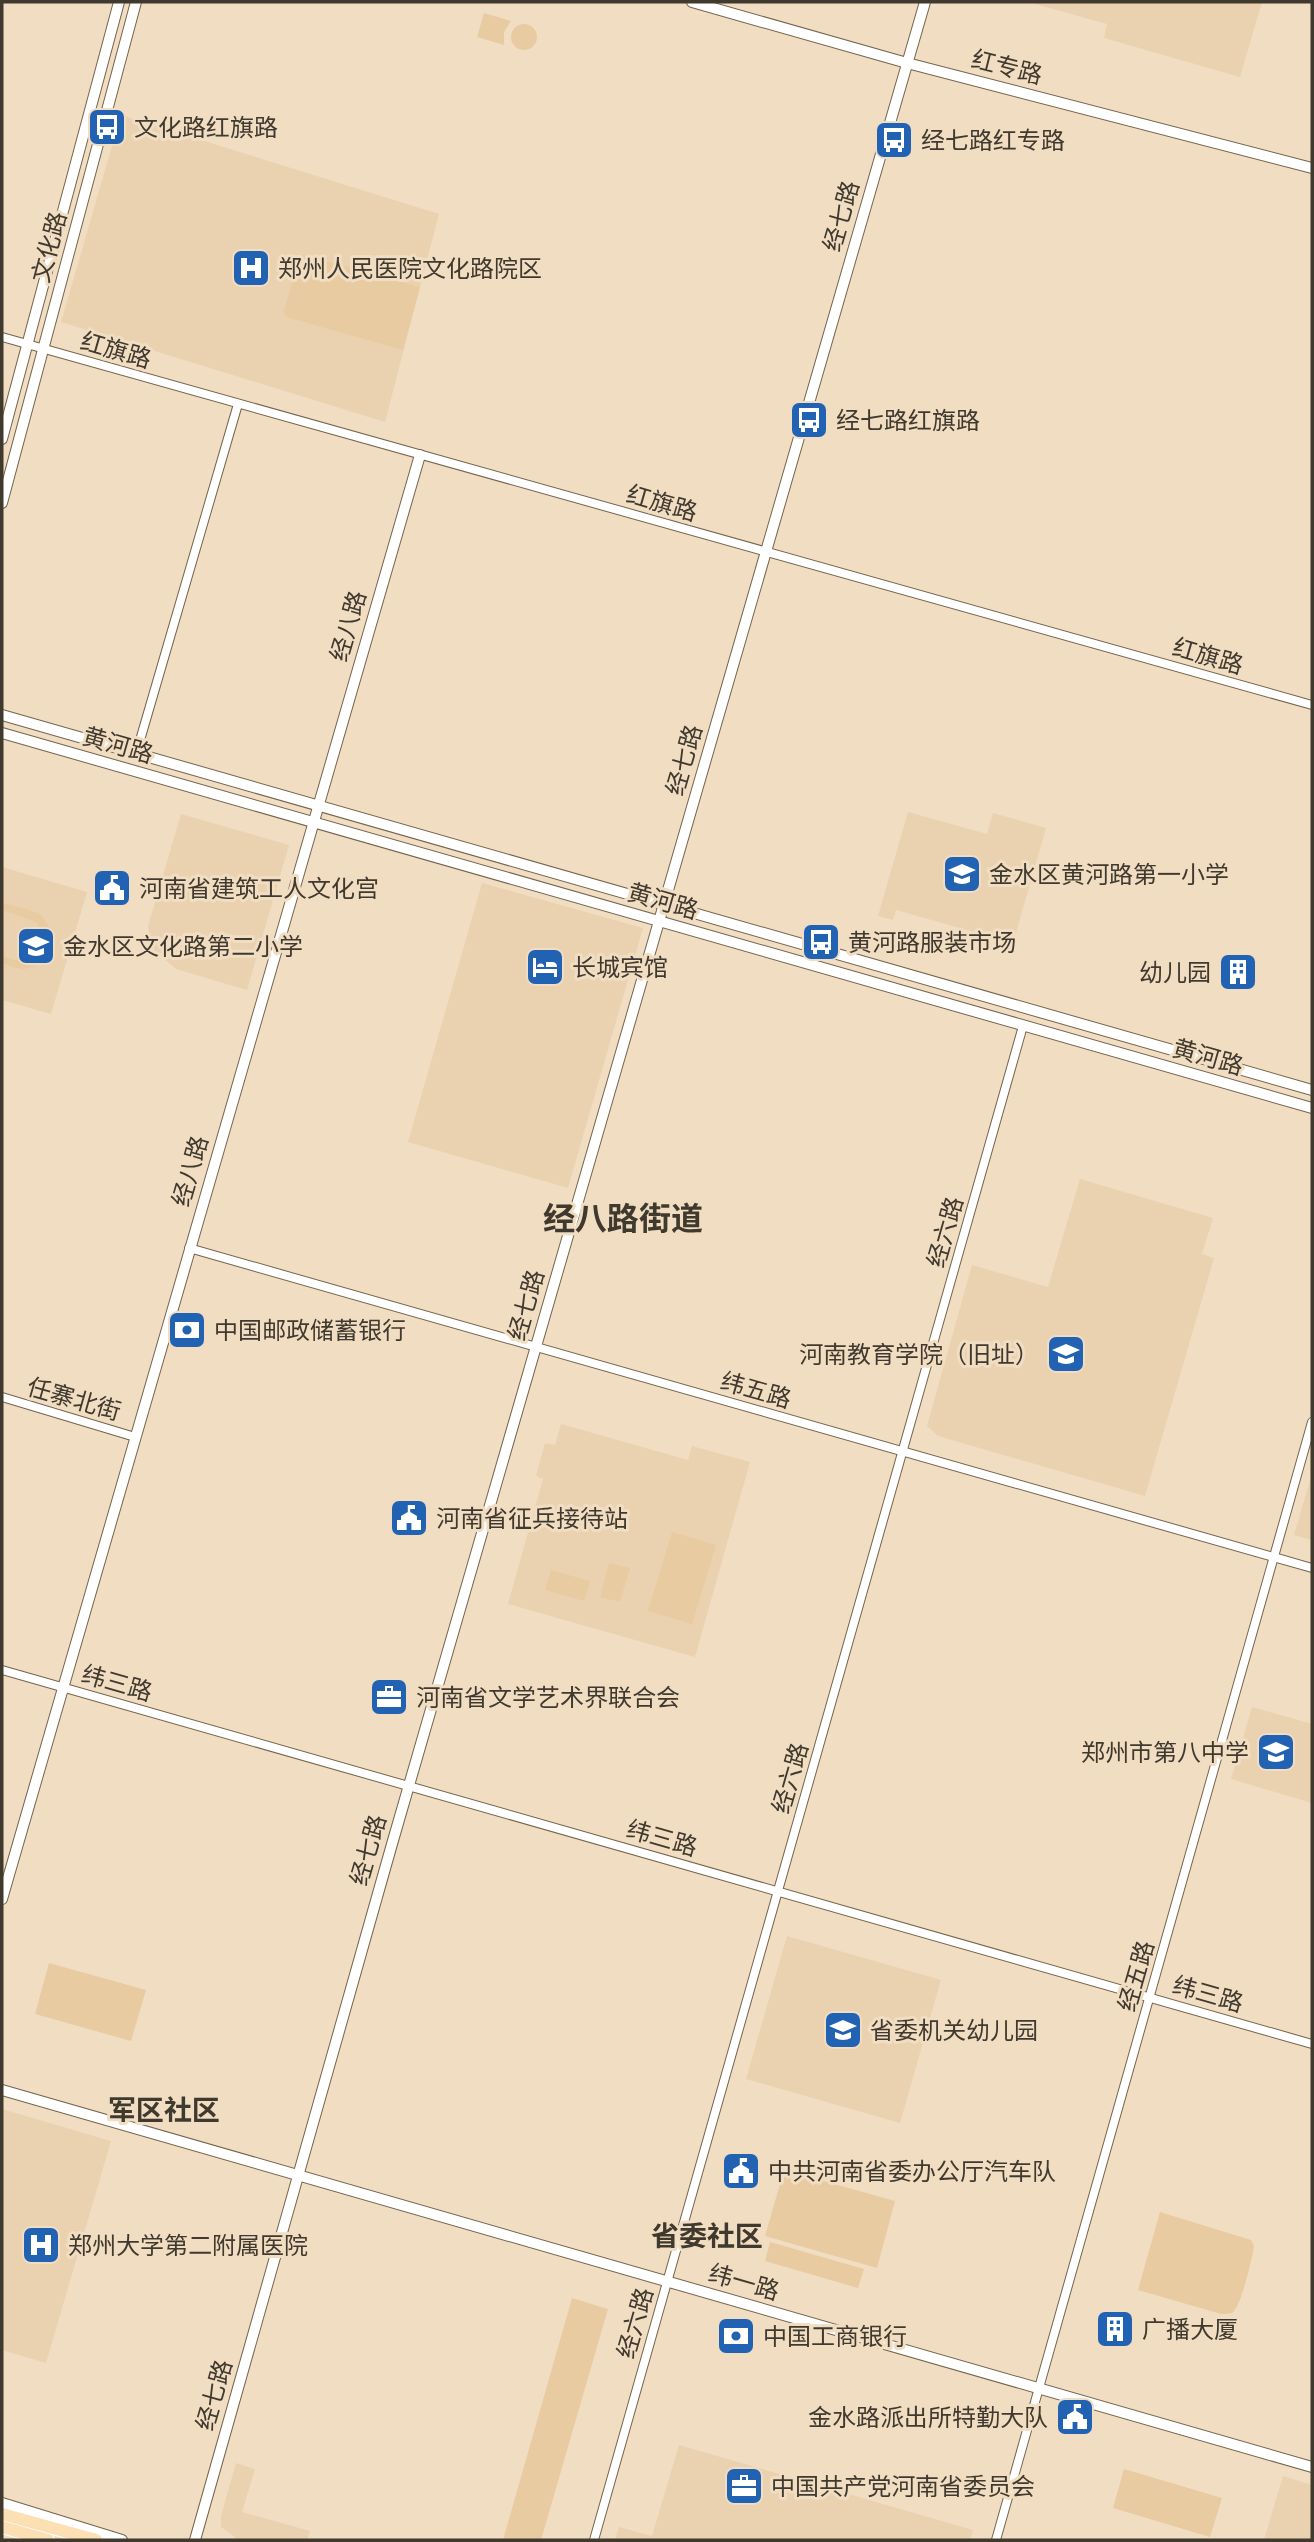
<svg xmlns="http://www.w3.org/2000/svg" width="1314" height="2542" viewBox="0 0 1314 2542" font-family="Poppins,'Noto Sans SC',sans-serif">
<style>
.built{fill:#ead2b0}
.green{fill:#e9cba2}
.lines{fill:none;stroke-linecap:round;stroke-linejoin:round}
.street-casing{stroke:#75644c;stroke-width:10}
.secondary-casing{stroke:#75644c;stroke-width:12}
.primary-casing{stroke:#fff;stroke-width:14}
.street{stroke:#fff;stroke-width:8}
.secondary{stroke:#fff;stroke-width:10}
.primary{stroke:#fcdfb3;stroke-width:12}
.labels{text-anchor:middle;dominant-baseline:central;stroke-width:6;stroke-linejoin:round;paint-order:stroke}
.street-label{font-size:24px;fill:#40392e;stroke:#f1ddc2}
.poi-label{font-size:24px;fill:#40392e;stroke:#f1ddc2;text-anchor:start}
.quarter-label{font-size:28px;font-weight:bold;fill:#40392e;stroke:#f1ddc2}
.district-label{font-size:32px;font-weight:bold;fill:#40392e;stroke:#f1ddc2}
</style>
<rect width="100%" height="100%" fill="#f1ddc2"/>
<g class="built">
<path d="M1028,2H1262L1240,77L1104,38L1107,24Z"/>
<path d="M121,115L439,214L385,422L61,322Z"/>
<path d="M908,812L987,834L993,813L1046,828L1013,943L896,910L893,920L878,916Z"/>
<path d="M181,814L289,845L247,990L176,969L155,951L149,936L148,926Z"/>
<path d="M2,867L87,892L51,1014L2,1000Z"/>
<path d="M482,883L643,928L568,1188L408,1142Z"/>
<path d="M1080,1179L1213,1218L1202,1254L1214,1258L1145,1496L938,1436L927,1426L972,1265L1048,1287Z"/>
<path d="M561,1424L688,1460L692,1446L750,1462L695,1657L508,1604L543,1479L536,1476L545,1443L555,1445Z"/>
<path d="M1312,1474V1540L1294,1535Z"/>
<path d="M1252,1707L1312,1724V1803L1231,1779Z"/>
<path d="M787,1936L941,1980L900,2123L746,2079Z"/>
<path d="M2,2109L111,2141L46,2363L2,2350Z"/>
<path d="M679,2445L973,2530L970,2540H615L619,2527L652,2536Z"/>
<path d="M236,2463L255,2469L242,2512L310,2531L307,2540H235V2537L221,2527V2516Z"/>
<path d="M1283,2476L1312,2485V2540H1264Z"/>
</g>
<g class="green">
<path d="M484,13L511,21L504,32V45L477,37Z"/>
<circle cx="524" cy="37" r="13"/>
<path d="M304,255L420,287L403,350L286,317L284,311L299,257Z"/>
<path d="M2,903C13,906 29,908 39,914C60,929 49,968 23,969C16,969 8,965 2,963V956C9,958 18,962 25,961C45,957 45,935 36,922L2,910Z"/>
<path d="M672,1532L716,1545L692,1624L648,1611Z"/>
<path d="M609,1563L630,1568L620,1602L600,1597Z"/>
<path d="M551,1570L590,1581L584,1601L545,1590Z"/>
<path d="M49,1963L146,1990L131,2041L35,2014Z"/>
<path d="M784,2170L895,2201L877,2268L765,2236Z"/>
<path d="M1160,2212L1251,2240L1254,2246L1253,2253C1250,2265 1241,2307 1232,2313C1229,2314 1224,2314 1221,2314L1138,2290Z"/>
<path d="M770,2242L864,2269L858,2288L765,2261Z"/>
<path d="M572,2298L608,2309L541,2540H503Z"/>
<path d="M1124,2469L1222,2498L1210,2537L1113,2508Z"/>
</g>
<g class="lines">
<defs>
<g id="street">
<path d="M2,337L1312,705"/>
<path d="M136,754L238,404"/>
<path d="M189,1248L1312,1568"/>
<path d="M2,1397L135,1437"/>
<path d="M2,1670L1312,2044"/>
<path d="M594,2540L1023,1026"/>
<path d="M996,2540L1312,1422"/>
</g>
<g id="secondary">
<path d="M692,2L907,63L1312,168"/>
<path d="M2,439L119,2"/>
<path d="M2,503L136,2"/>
<path d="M2,715L1312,1090"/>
<path d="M2,733L1312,1108"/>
<path d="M2,1899L420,455"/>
<path d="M2,2090L1312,2467"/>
<path d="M2,2503L122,2540"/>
<path d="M195,2540L392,1844L925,2"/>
</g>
<g id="primary">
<path d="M2,2514L96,2540"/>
<path d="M2,2527L48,2540"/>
</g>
</defs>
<use href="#street" class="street-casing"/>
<use href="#secondary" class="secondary-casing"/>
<use href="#primary" class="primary-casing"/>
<use href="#street" class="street"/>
<use href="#secondary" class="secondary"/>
<use href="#primary" class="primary"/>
</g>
<defs>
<symbol id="bus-square" viewBox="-11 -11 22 22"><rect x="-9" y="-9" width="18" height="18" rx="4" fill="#2262b3" stroke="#f1ddc2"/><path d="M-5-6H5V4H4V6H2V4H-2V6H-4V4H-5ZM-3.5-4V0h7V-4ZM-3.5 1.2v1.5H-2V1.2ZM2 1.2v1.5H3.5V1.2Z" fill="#fff"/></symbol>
<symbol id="hospital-square" viewBox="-11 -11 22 22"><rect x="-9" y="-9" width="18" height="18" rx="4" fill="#2262b3" stroke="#f1ddc2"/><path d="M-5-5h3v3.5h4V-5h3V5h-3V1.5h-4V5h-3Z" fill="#fff"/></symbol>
<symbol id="school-square" viewBox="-11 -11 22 22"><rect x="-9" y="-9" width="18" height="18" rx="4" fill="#2262b3" stroke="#f1ddc2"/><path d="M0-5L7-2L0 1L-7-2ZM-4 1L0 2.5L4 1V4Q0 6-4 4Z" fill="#fff"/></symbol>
<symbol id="civic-square" viewBox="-11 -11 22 22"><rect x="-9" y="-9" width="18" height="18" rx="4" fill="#2262b3" stroke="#f1ddc2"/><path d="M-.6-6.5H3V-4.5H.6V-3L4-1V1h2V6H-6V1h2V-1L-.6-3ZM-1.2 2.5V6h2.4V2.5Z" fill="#fff"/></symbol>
<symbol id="hotel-square" viewBox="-11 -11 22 22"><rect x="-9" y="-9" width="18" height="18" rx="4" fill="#2262b3" stroke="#f1ddc2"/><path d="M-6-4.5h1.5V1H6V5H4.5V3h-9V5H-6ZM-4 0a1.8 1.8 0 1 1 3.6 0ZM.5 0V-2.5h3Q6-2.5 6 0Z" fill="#fff"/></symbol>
<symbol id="building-square" viewBox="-11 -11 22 22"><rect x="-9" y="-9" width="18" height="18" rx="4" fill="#2262b3" stroke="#f1ddc2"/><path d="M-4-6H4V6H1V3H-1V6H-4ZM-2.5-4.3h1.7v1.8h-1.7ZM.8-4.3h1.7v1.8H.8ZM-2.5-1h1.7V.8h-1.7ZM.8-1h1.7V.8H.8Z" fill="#fff"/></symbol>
<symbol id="bank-square" viewBox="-11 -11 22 22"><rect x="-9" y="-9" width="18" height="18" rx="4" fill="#2262b3" stroke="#f1ddc2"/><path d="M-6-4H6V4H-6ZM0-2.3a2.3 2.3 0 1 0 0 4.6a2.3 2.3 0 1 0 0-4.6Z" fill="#fff"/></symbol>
<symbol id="university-square" viewBox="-11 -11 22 22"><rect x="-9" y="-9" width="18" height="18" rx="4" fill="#2262b3" stroke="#f1ddc2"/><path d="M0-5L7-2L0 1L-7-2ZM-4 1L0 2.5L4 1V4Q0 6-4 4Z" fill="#fff"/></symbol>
<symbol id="office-square" viewBox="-11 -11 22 22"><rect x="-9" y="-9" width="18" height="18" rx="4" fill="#2262b3" stroke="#f1ddc2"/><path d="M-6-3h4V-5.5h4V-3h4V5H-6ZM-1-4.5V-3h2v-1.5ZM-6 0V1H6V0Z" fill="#fff"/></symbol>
</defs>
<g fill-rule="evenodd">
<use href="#bus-square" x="85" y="105" width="44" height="44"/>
<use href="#bus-square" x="872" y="118" width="44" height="44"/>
<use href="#hospital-square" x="229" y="246" width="44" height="44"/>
<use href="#bus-square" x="787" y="398" width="44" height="44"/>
<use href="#school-square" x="940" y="852" width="44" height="44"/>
<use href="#civic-square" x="90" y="866" width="44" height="44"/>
<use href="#bus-square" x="799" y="920" width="44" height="44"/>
<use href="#school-square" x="14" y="924" width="44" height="44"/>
<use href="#hotel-square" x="523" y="945" width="44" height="44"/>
<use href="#building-square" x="1216" y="950" width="44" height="44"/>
<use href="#bank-square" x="165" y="1308" width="44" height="44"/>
<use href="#university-square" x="1044" y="1332" width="44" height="44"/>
<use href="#civic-square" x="387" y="1496" width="44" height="44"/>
<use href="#office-square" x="367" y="1675" width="44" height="44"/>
<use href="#school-square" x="1254" y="1730" width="44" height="44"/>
<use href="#school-square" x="821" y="2008" width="44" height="44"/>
<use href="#civic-square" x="719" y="2149" width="44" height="44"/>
<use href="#hospital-square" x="19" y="2223" width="44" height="44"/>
<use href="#building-square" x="1093" y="2307" width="44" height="44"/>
<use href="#bank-square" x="714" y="2314" width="44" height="44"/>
<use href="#civic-square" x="1053" y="2395" width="44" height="44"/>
<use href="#office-square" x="722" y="2464" width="44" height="44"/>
</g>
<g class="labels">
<g class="street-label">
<text transform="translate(1007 67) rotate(14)">红专路</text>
<text transform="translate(841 216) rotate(-74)">经七路</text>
<text transform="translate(49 247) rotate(-75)">文化路</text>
<text transform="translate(116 350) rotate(16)">红旗路</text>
<text transform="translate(662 503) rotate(16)">红旗路</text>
<text transform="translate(348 626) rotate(-74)">经八路</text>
<text transform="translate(1208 656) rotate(16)">红旗路</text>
<text transform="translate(118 745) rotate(16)">黄河路</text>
<text transform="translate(684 760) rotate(-74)">经七路</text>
<text transform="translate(663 901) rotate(16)">黄河路</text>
<text transform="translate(1208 1057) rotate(16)">黄河路</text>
<text transform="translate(190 1171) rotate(-74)">经八路</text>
<text transform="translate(945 1232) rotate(-74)">经六路</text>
<text transform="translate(526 1305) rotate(-74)">经七路</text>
<text transform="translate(756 1390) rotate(16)">纬五路</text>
<text transform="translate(74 1399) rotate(16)">任寨北街</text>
<text transform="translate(117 1683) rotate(16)">纬三路</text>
<text transform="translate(790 1778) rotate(-74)">经六路</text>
<text transform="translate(662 1838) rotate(16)">纬三路</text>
<text transform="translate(368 1850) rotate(-74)">经七路</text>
<text transform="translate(1136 1976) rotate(-74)">经五路</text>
<text transform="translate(1208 1994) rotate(16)">纬三路</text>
<text transform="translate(744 2282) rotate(16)">纬一路</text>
<text transform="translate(635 2323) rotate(-74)">经六路</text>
<text transform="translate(214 2395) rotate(-74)">经七路</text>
</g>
<g class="poi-label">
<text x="134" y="127">文化路红旗路</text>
<text x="921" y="140">经七路红专路</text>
<text x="278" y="268">郑州人民医院文化路院区</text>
<text x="836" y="420">经七路红旗路</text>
<text x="989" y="874">金水区黄河路第一小学</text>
<text x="139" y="888">河南省建筑工人文化宫</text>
<text x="848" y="942">黄河路服装市场</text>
<text x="63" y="946">金水区文化路第二小学</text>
<text x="572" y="967">长城宾馆</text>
<text x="1211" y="972" text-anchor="end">幼儿园</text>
<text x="214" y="1330">中国邮政储蓄银行</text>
<text x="1039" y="1354" text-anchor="end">河南教育学院（旧址）</text>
<text x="436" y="1518">河南省征兵接待站</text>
<text x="416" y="1697">河南省文学艺术界联合会</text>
<text x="1249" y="1752" text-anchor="end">郑州市第八中学</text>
<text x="870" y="2030">省委机关幼儿园</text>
<text x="768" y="2171">中共河南省委办公厅汽车队</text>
<text x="68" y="2245">郑州大学第二附属医院</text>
<text x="1142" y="2329">广播大厦</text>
<text x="763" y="2336">中国工商银行</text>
<text x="1048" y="2417" text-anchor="end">金水路派出所特勤大队</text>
<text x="771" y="2486">中国共产党河南省委员会</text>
</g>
<g class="quarter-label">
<text x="164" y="2110">军区社区</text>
<text x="707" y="2236">省委社区</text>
</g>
<g class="district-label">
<text x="623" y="1218">经八路街道</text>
</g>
</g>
<rect width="1314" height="2542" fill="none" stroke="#40392e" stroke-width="7"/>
</svg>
